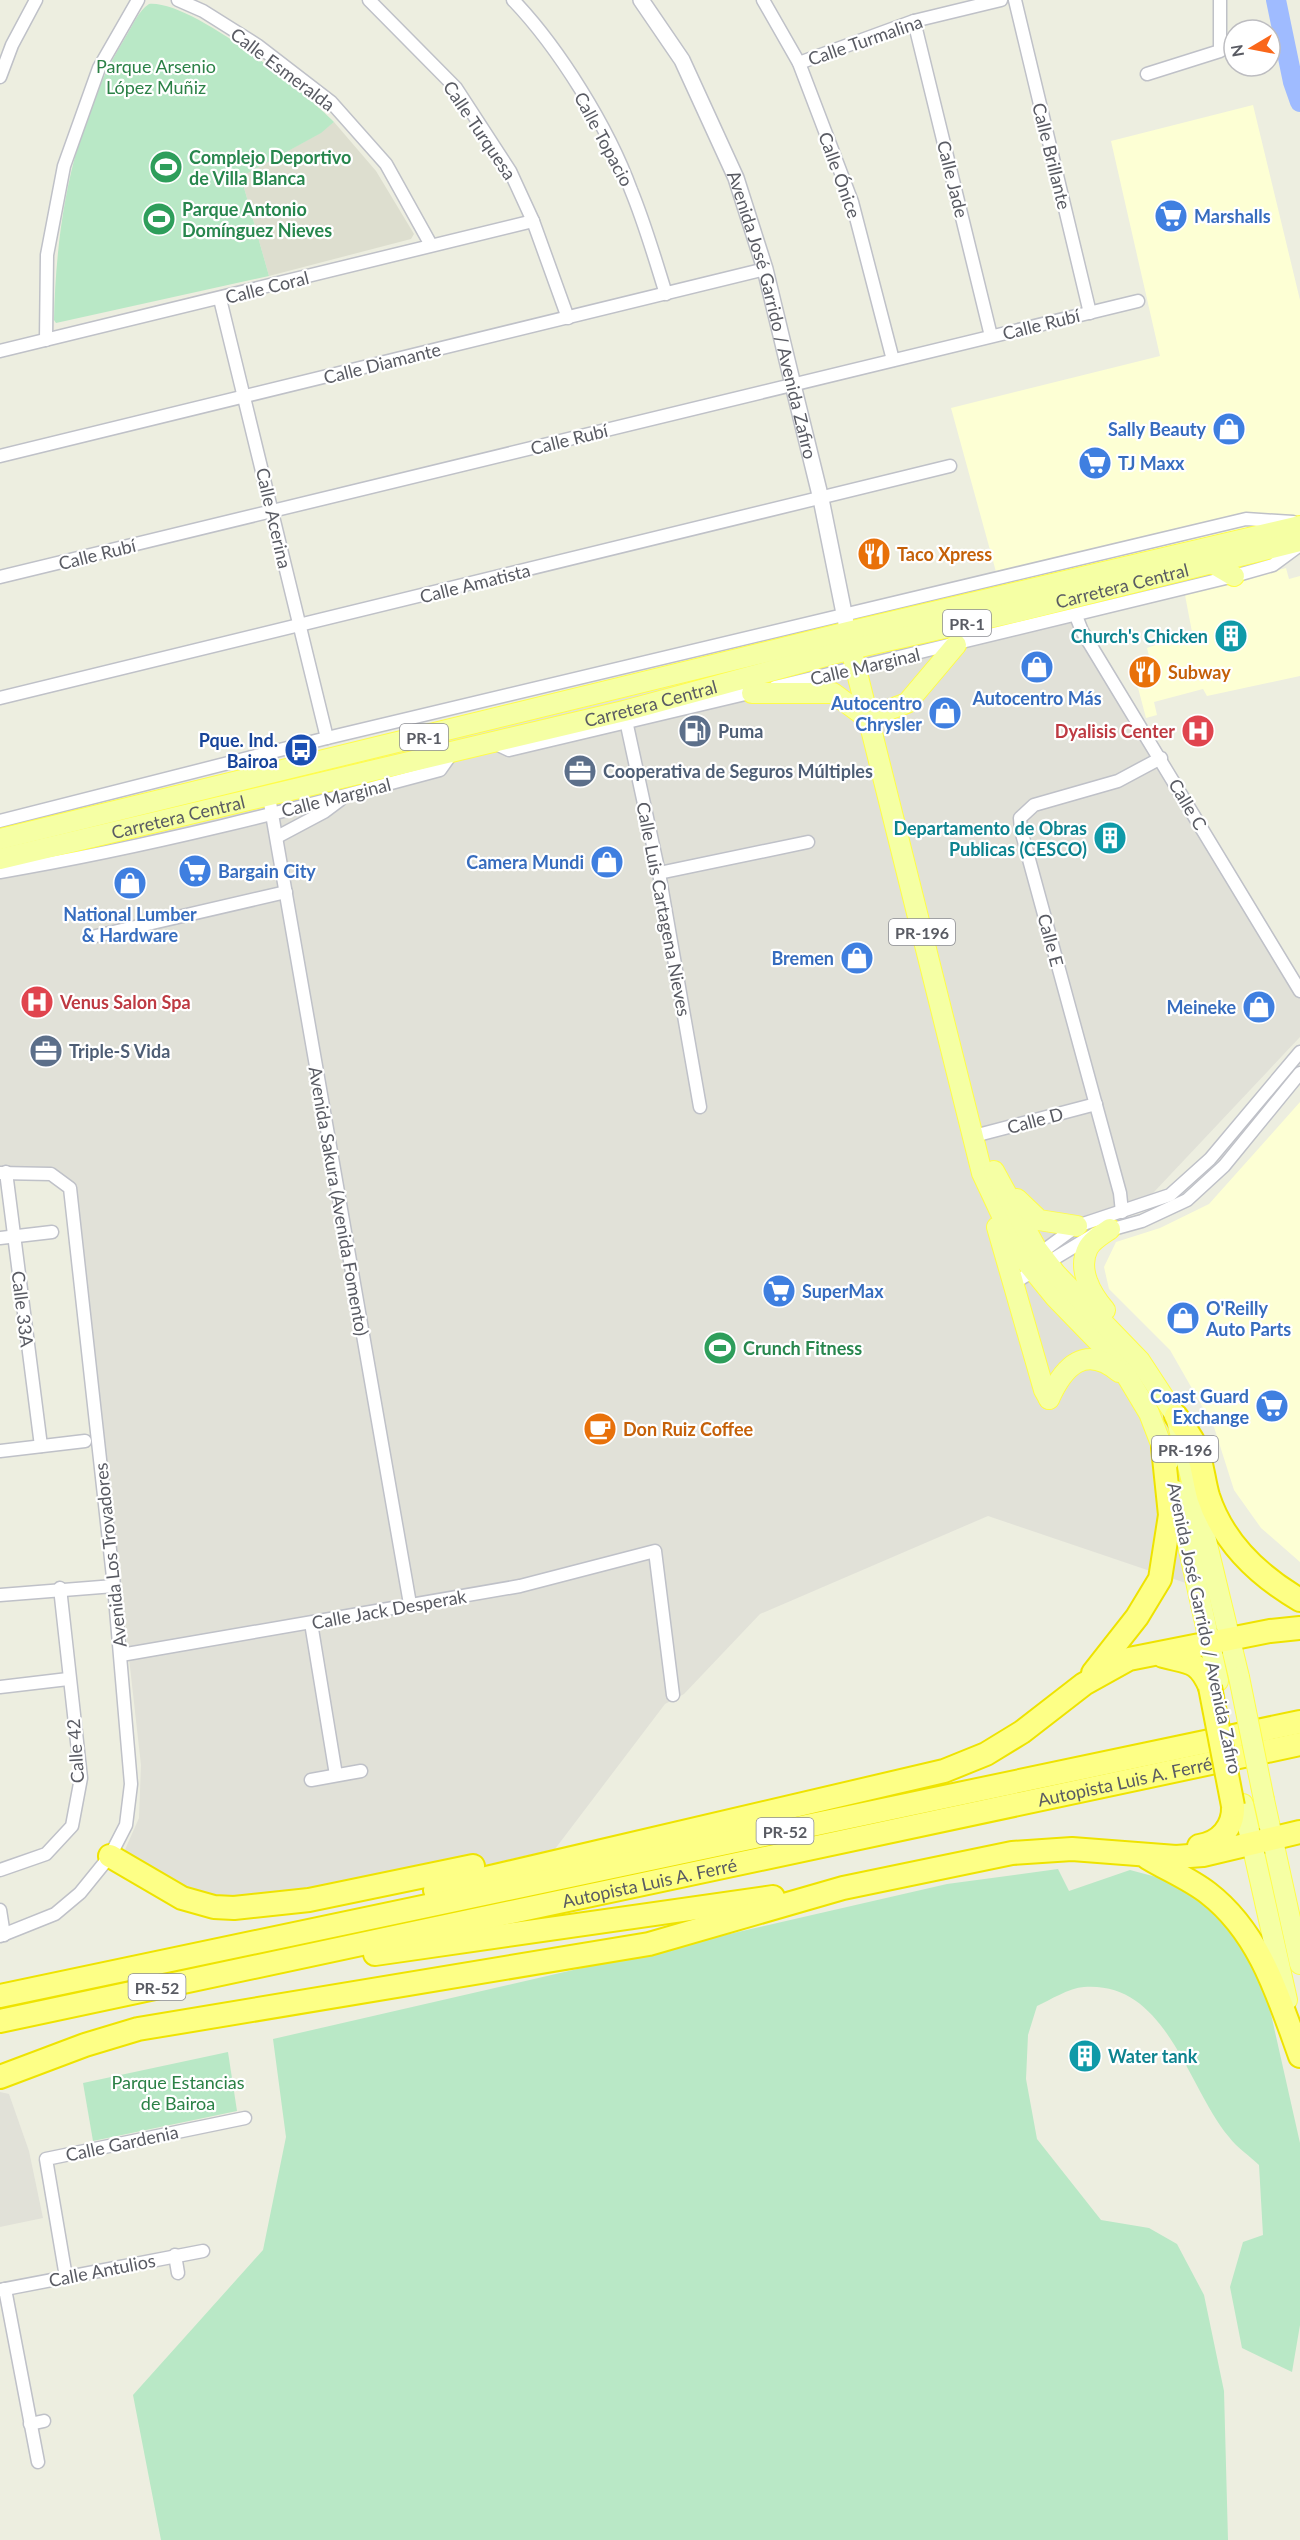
<svg xmlns="http://www.w3.org/2000/svg" width="1300" height="2540" viewBox="0 0 1300 2540" font-family="Lato,sans-serif">
<style>
.commercial{fill:#fdffd4}
.industrial{fill:#e1e1d8}
.education{fill:#dddecf}
.green{fill:#b9e8c6}
.lines{fill:none;stroke-linecap:round;stroke-linejoin:round}
.river{stroke:#9fbbff;stroke-width:20}
.minor-casing{stroke:#bfc1c8;stroke-width:15}
.tertiary-casing{stroke:#bfc1c8;stroke-width:18}
.primary-casing{stroke:#fffd48;stroke-width:22}
.motorway-casing{stroke:#eee300;stroke-width:26}
.minor{stroke:#fff;stroke-width:12}
.tertiary{stroke:#fff;stroke-width:15}
.primary{stroke:#f5ffa4;stroke-width:20}
.motorway{stroke:#fdff86;stroke-width:22}
.primary-bridge-casing{stroke:#fffd48;stroke-width:22;stroke-linecap:butt}
.motorway-bridge-casing{stroke:#eee300;stroke-width:26;stroke-linecap:butt}
.primary-bridge{stroke:#f5ffa4;stroke-width:20}
.motorway-bridge{stroke:#fdff86;stroke-width:22}
.labels{text-anchor:middle;dominant-baseline:central;stroke-width:4.5;stroke-linejoin:round;paint-order:stroke}
.shield{fill:#fff;stroke:#8b8c92;stroke-width:1.5}
.shield-label{font-size:16px;font-weight:bold;fill:#595b63}
.street-label{font-size:18px;fill:#595b63;stroke:#fff}
.park-label{font-size:18px;fill:#2b8146;stroke:#fff}
.leisure-label{font-size:18px;font-weight:bold;fill:#27864d;stroke:#fff;text-anchor:start}
.shop-label{font-size:18px;font-weight:bold;fill:#366cbe;stroke:#fff;text-anchor:end}
.food-label{font-size:18px;font-weight:bold;fill:#c56008;stroke:#fff;text-anchor:start}
.culture-label{font-size:18px;font-weight:bold;fill:#0d838f;stroke:#fff;text-anchor:end}
.service-label{font-size:18px;font-weight:bold;fill:#4e5e75;stroke:#fff;text-anchor:start}
.health-label{font-size:18px;font-weight:bold;fill:#be3a42;stroke:#fff;text-anchor:end}
.transit-label{font-size:18px;font-weight:bold;fill:#164399;stroke:#fff;text-anchor:end}
</style>
<rect width="100%" height="100%" fill="#edeee0"/>
<g class="commercial">
<path d="M1253,105L1300,300V518L1001,590L951,408L1160,356L1111,141Z"/>
<path d="M1286,568L1289,579L1300,576V676L1207,696L1203,689L1154,702L1157,715L1146,718L1137,684L1155,679L1147,648L1192,632L1185,595Z"/>
<path d="M1300,1102V1562L1261,1528L1234,1490L1214,1427L1170,1350L1109,1289L1104,1267L1116,1242L1160,1228L1209,1204Z"/>
</g>
<g class="industrial">
<path d="M1079,587L1078,618L1300,981V1037L1154,1192L1052,1267L1159,1387L1224,1596L988,1516L760,1614L684,1694L665,1704L555,1849L322,1902L224,1910L120,1861L139,1818L141,1765L79,1213L72,1186L65,1179L0,1177V849Z"/>
<path d="M0,2092L9,2094L29,2151L43,2218L0,2227Z"/>
</g>
<path class="education" d="M334,122L376,171L414,234L411,239L269,276L241,177L320,133Z"/>
<g class="green">
<path d="M149,4C192,0 303,91 334,122L321,133L241,177L269,276L56,323L54,320C56,223 73,122 125,38C132,27 138,11 149,4Z"/>
<path d="M1058,1869L1069,1891L1130,1870L1179,1883L1221,1918L1250,1955L1264,1983L1300,2143V2325L1292,2372L1242,2348L1230,2287L1243,2242L1263,2235L1259,2165C1250,2156 1237,2148 1229,2137C1187,2087 1167,1981 1084,1987C1069,1988 1050,2000 1037,2006L1028,2035L1026,2079L1037,2139L1101,2220L1149,2228L1177,2244L1204,2295L1224,2391L1228,2540H161L133,2395L263,2250L286,2137L273,2039L947,1884Z"/>
<path d="M228,2052L237,2111L93,2141L83,2083Z"/>
</g>
<g class="lines">
<path class="river" d="M1276,0L1293,82L1300,102"/>
<defs>
<g id="minor">
<path d="M178,0L203,11L257,45L331,102L386,164L431,245"/>
<path d="M369,0L456,88L510,171L533,221L568,318"/>
<path d="M513,0C559,48 608,127 631,190C645,224 655,259 666,294"/>
<path d="M763,0L799,63L852,202L893,360"/>
<path d="M1015,0L1090,313"/>
<path d="M914,21L991,336"/>
<path d="M799,63L914,21L1001,0"/>
<path d="M1147,74L1220,51V0"/>
<path d="M0,77L12,45L36,0"/>
<path d="M220,299L327,738"/>
<path d="M46,340L47,255L64,166L99,68L138,0"/>
<path d="M0,351L533,221"/>
<path d="M0,456L765,269"/>
<path d="M0,577L1138,301"/>
<path d="M1076,616L1082,631L1300,991"/>
<path d="M775,687L1234,576L1273,565L1300,545"/>
<path d="M0,698L950,466"/>
<path d="M625,716L659,873L700,1107"/>
<path d="M494,743L509,750L758,691"/>
<path d="M269,797L410,1604"/>
<path d="M0,821L327,738L1246,519L1293,522"/>
<path d="M277,837L324,812L340,800"/>
<path d="M0,872C148,847 295,809 440,770L452,753"/>
<path d="M659,873L808,842"/>
<path d="M96,936L286,892"/>
<path d="M974,1136L1096,1104"/>
<path d="M6,1172L41,1446"/>
<path d="M0,1173L51,1174L70,1188L114,1586L131,1784L126,1825L110,1856L80,1893L55,1914L0,1936"/>
<path d="M1122,1212L1120,1193L1021,830L1020,818L1034,805L1118,781L1161,758"/>
<path d="M0,1238L52,1232"/>
<path d="M1035,1257L1077,1226L1170,1195L1210,1159L1300,1052"/>
<path d="M1012,1284L1095,1234L1142,1221L1187,1200L1224,1166L1300,1073"/>
<path d="M0,1451L85,1441"/>
<path d="M0,1595L114,1586"/>
<path d="M311,1623L336,1775"/>
<path d="M121,1655L520,1586L655,1551L673,1695"/>
<path d="M0,1687L68,1679"/>
<path d="M311,1780L361,1771"/>
<path d="M0,1870L46,1854L72,1826L81,1778L60,1588"/>
<path d="M0,1910L4,1935"/>
<path d="M175,2255L178,2273"/>
<path d="M66,2277L46,2159L245,2118"/>
<path d="M5,2289L38,2462"/>
<path d="M0,2290L203,2251"/>
<path d="M30,2424L44,2421"/>
</g>
<g id="tertiary">
<path id="s1" d="M641,0L682,60L736,178L765,269L793,385L821,499L850,643"/>
</g>
<g id="primary">
<path d="M1212,563L1234,576"/>
<path d="M851,649L982,1173L1020,1254L1055,1297L1119,1363L1149,1413L1168,1462"/>
<path d="M752,693H833L867,718"/>
<path d="M867,718L907,703L956,645"/>
<path d="M0,839L848,632L1300,526"/>
<path id="s2" d="M0,859L624,711L851,649L1016,612L1300,541"/>
<path d="M994,1171L1036,1248L1056,1274L1140,1361L1176,1416L1239,1677"/>
<path d="M1017,1199L1039,1220L1077,1226"/>
<path d="M997,1227L1044,1390L1049,1399"/>
<path d="M1105,1310C1091,1294 1077,1269 1088,1248C1092,1240 1103,1234 1110,1229"/>
<path d="M1049,1399C1064,1366 1085,1344 1119,1372"/>
<path d="M1176,1491L1218,1681"/>
<path d="M1264,1800L1300,1964"/>
<path d="M1243,1804L1287,2000"/>
</g>
<g id="motorway">
<path d="M1176,1416C1182,1425 1189,1433 1194,1443C1202,1458 1203,1479 1208,1496C1223,1542 1259,1576 1300,1600"/>
<path d="M1163,1656C1188,1663 1198,1659 1210,1687"/>
<path d="M1093,1673L1137,1617L1160,1579L1170,1515L1163,1448"/>
<path d="M1199,1846C1220,1843 1234,1827 1233,1806"/>
<path d="M110,1856L182,1898L214,1907L234,1908L309,1900L473,1866"/>
<path d="M1148,1858C1168,1870 1190,1879 1208,1893C1260,1933 1279,1998 1300,2056"/>
<path d="M435,1890L944,1771L986,1754L1022,1732L1084,1684L1129,1659L1270,1631L1300,1628"/>
<path d="M375,1954L773,1897"/>
<path d="M0,1996L1300,1722"/>
<path id="s3" d="M0,2021L1300,1744"/>
<path d="M0,2077L85,2045L138,2029L649,1944L843,1888L1012,1853L1072,1849L1176,1857L1203,1855L1300,1832"/>
</g>
</defs>
<use href="#minor" class="minor-casing"/>
<use href="#tertiary" class="tertiary-casing"/>
<use href="#primary" class="primary-casing"/>
<use href="#motorway" class="motorway-casing"/>
<use href="#minor" class="minor"/>
<use href="#tertiary" class="tertiary"/>
<use href="#primary" class="primary"/>
<use href="#motorway" class="motorway"/>
<defs>
<path id="primary-bridge" d="M1239,1677L1264,1800"/>
<path id="motorway-bridge" d="M1210,1687L1233,1806"/>
</defs>
<use href="#primary-bridge" class="primary-bridge-casing"/>
<use href="#motorway-bridge" class="motorway-bridge-casing"/>
<use href="#primary-bridge" class="primary-bridge"/>
<use href="#motorway-bridge" class="motorway-bridge"/>
</g>
<defs>
<symbol id="stadium-disc" viewBox="-11 -11 22 22"><circle r="9.5" fill="#2e9e5b" stroke="#fff"/><path d="M0-5a6.5 5 0 1 0 0 10a6.5 5 0 1 0 0-10ZM-3.5-1.8h7v3.6h-7Z" fill="#fff"/></symbol>
<symbol id="supermarket-disc" viewBox="-11 -11 22 22"><circle r="9.5" fill="#3f7fe0" stroke="#fff"/><path d="M-6-5.5h2.5l.6 2H6L4.5 2H-2.5L-4.4-4H-6ZM-1.5 3.2a1.3 1.3 0 1 0 .1 0ZM3 3.2a1.3 1.3 0 1 0 .1 0Z" fill="#fff"/></symbol>
<symbol id="shop-disc" viewBox="-11 -11 22 22"><circle r="9.5" fill="#3f7fe0" stroke="#fff"/><path d="M-5-2.5h2.3a2.7 3.5 0 0 1 5.4 0H5L5.5 6h-11ZM-1.5-2.5h3a1.5 2.3 0 0 0-3 0Z" fill="#fff"/></symbol>
<symbol id="restaurant-disc" viewBox="-11 -11 22 22"><circle r="9.5" fill="#e8710a" stroke="#fff"/><path d="M-5-6h1v4h1v-4h1v4h1v-4h1v5L-1.5 .5V6h-2V.5L-5-1ZM5-6V6H3V1.5H1.5Q1.5-4 5-6Z" fill="#fff"/></symbol>
<symbol id="building-disc" viewBox="-11 -11 22 22"><circle r="9.5" fill="#0f9aa8" stroke="#fff"/><path d="M-4-6H4V6H1V3H-1V6H-4ZM-2.5-4.3h1.7v1.8h-1.7ZM.8-4.3h1.7v1.8H.8ZM-2.5-1h1.7V.8h-1.7ZM.8-1h1.7V.8H.8Z" fill="#fff"/></symbol>
<symbol id="fuel-disc" viewBox="-11 -11 22 22"><circle r="9.5" fill="#5c6f8a" stroke="#fff"/><path d="M-5.5-6h7V0h2V4h1.3V-2.5L3-4.5l.8-.8L6-3V5H2.5V1h-1V6h-7ZM-4.2-4.7v3.2H.2V-4.7Z" fill="#fff"/></symbol>
<symbol id="hospital-disc" viewBox="-11 -11 22 22"><circle r="9.5" fill="#e0444e" stroke="#fff"/><path d="M-5-5h3v3.5h4V-5h3V5h-3V1.5h-4V5h-3Z" fill="#fff"/></symbol>
<symbol id="bus-disc" viewBox="-11 -11 22 22"><circle r="9.5" fill="#1a4fb4" stroke="#fff"/><path d="M-5-6H5V4H4V6H2V4H-2V6H-4V4H-5ZM-3.5-4V0h7V-4ZM-3.5 1.2v1.5H-2V1.2ZM2 1.2v1.5H3.5V1.2Z" fill="#fff"/></symbol>
<symbol id="office-disc" viewBox="-11 -11 22 22"><circle r="9.5" fill="#5c6f8a" stroke="#fff"/><path d="M-6-3h4V-5.5h4V-3h4V5H-6ZM-1-4.5V-3h2v-1.5ZM-6 0V1H6V0Z" fill="#fff"/></symbol>
<symbol id="cafe-disc" viewBox="-11 -11 22 22"><circle r="9.5" fill="#e8710a" stroke="#fff"/><path d="M-5.5-4.5H6V0H3Q3 3.5 0 3.5H-2.5Q-5.5 3.5-5.5 0ZM3-3.2v2h1.7v-2ZM-6 4.5H4V6H-6Z" fill="#fff"/></symbol>
</defs>
<g fill-rule="evenodd">
<use href="#stadium-disc" x="147" y="148" width="38" height="38"/>
<use href="#supermarket-disc" x="1152" y="197" width="38" height="38"/>
<use href="#stadium-disc" x="140" y="200" width="38" height="38"/>
<use href="#shop-disc" x="1210" y="410" width="38" height="38"/>
<use href="#supermarket-disc" x="1076" y="444" width="38" height="38"/>
<use href="#restaurant-disc" x="855" y="535" width="38" height="38"/>
<use href="#building-disc" x="1212" y="617" width="38" height="38"/>
<use href="#shop-disc" x="1018" y="648" width="38" height="38"/>
<use href="#restaurant-disc" x="1126" y="653" width="38" height="38"/>
<use href="#shop-disc" x="926" y="694" width="38" height="38"/>
<use href="#fuel-disc" x="676" y="712" width="38" height="38"/>
<use href="#hospital-disc" x="1179" y="712" width="38" height="38"/>
<use href="#bus-disc" x="282" y="731" width="38" height="38"/>
<use href="#office-disc" x="561" y="752" width="38" height="38"/>
<use href="#building-disc" x="1091" y="819" width="38" height="38"/>
<use href="#shop-disc" x="588" y="843" width="38" height="38"/>
<use href="#supermarket-disc" x="176" y="852" width="38" height="38"/>
<use href="#shop-disc" x="111" y="864" width="38" height="38"/>
<use href="#shop-disc" x="838" y="939" width="38" height="38"/>
<use href="#hospital-disc" x="18" y="983" width="38" height="38"/>
<use href="#shop-disc" x="1240" y="988" width="38" height="38"/>
<use href="#office-disc" x="27" y="1032" width="38" height="38"/>
<use href="#supermarket-disc" x="760" y="1272" width="38" height="38"/>
<use href="#shop-disc" x="1164" y="1299" width="38" height="38"/>
<use href="#stadium-disc" x="701" y="1329" width="38" height="38"/>
<use href="#supermarket-disc" x="1253" y="1387" width="38" height="38"/>
<use href="#cafe-disc" x="581" y="1410" width="38" height="38"/>
<use href="#building-disc" x="1066" y="2037" width="38" height="38"/>
</g>
<g class="labels">
<g class="shield">
<rect x="943" y="610" width="48" height="26" rx="4.5"/>
<rect x="400" y="724" width="48" height="26" rx="4.5"/>
<rect x="889" y="919" width="66" height="26" rx="4.5"/>
<rect x="1152" y="1436" width="66" height="26" rx="4.5"/>
<rect x="756.5" y="1818" width="57" height="26" rx="4.5"/>
<rect x="128.5" y="1974" width="57" height="26" rx="4.5"/>
</g>
<g class="shield-label">
<text x="967" y="623">PR-1</text>
<text x="424" y="737">PR-1</text>
<text x="922" y="932">PR-196</text>
<text x="1185" y="1449">PR-196</text>
<text x="785" y="1831">PR-52</text>
<text x="157" y="1987">PR-52</text>
</g>
<g class="street-label">
<text transform="translate(865 40) rotate(-19)">Calle Turmalina</text>
<text transform="translate(283 69) rotate(37)">Calle Esmeralda</text>
<text transform="translate(480 130) rotate(56)">Calle Turquesa</text>
<text transform="translate(604 139) rotate(62)">Calle Topacio</text>
<text transform="translate(1052 156) rotate(76)">Calle Brillante</text>
<text transform="translate(840 175) rotate(70)">Calle Ónice</text>
<text transform="translate(953 179) rotate(76)">Calle Jade</text>
<text transform="translate(267 287) rotate(-14)">Calle Coral</text>
<text stroke="none"><textPath href="#s1" startOffset="344">Avenida José Garrido / Avenida Zafiro</textPath></text>
<text transform="translate(1041 324) rotate(-14)">Calle Rubí</text>
<text transform="translate(382 363) rotate(-14)">Calle Diamante</text>
<text transform="translate(569 439) rotate(-14)">Calle Rubí</text>
<text transform="translate(274 518) rotate(77)">Calle Acerina</text>
<text transform="translate(97 554) rotate(-14)">Calle Rubí</text>
<text transform="translate(475 583) rotate(-14)">Calle Amatista</text>
<text stroke="none"><textPath href="#s2" startOffset="1155">Carretera Central</textPath></text>
<text transform="translate(865 666) rotate(-13)">Calle Marginal</text>
<text stroke="none"><textPath href="#s2" startOffset="669">Carretera Central</textPath></text>
<text transform="translate(336 797) rotate(-14)">Calle Marginal</text>
<text transform="translate(1188 804) rotate(59)">Calle C</text>
<text stroke="none"><textPath href="#s2" startOffset="183">Carretera Central</textPath></text>
<text transform="translate(664 909) rotate(79)">Calle Luis Cartagena Nieves</text>
<text transform="translate(1051 940) rotate(75)">Calle E</text>
<text transform="translate(1035 1120) rotate(-15)">Calle D</text>
<text transform="translate(339 1201) rotate(80)">Avenida Sakura (Avenida Fomento)</text>
<text transform="translate(23 1309) rotate(83)">Calle 33A</text>
<text transform="translate(110 1555) rotate(-96)">Avenida Los Trovadores</text>
<text transform="translate(389 1609) rotate(-10)">Calle Jack Desperak</text>
<text transform="translate(1205 1628) rotate(78)">Avenida José Garrido / Avenida Zafiro</text>
<text transform="translate(75 1751) rotate(-94)">Calle 42</text>
<text stroke="none"><textPath href="#s3" startOffset="1150">Autopista Luis A. Ferré</textPath></text>
<text stroke="none"><textPath href="#s3" startOffset="664">Autopista Luis A. Ferré</textPath></text>
<text transform="translate(122 2143) rotate(-12)">Calle Gardenia</text>
<text transform="translate(102 2270) rotate(-11)">Calle Antulios</text>
</g>
<g class="park-label">
<text x="156" y="66">Parque Arsenio<tspan x="156" dy="21">López Muñiz</tspan></text>
<text x="178" y="2082">Parque Estancias<tspan x="178" dy="21">de Bairoa</tspan></text>
</g>
<g class="leisure-label">
<text x="189" y="157">Complejo Deportivo<tspan x="189" dy="21">de Villa Blanca</tspan></text>
<text x="182" y="209">Parque Antonio<tspan x="182" dy="21">Domínguez Nieves</tspan></text>
<text x="743" y="1348">Crunch Fitness</text>
</g>
<g class="shop-label">
<text x="1194" y="216" text-anchor="start">Marshalls</text>
<text x="1206" y="429">Sally Beauty</text>
<text x="1118" y="463" text-anchor="start">TJ Maxx</text>
<text x="1037" y="698" text-anchor="middle">Autocentro Más</text>
<text x="922" y="703">Autocentro<tspan x="922" dy="21">Chrysler</tspan></text>
<text x="584" y="862">Camera Mundi</text>
<text x="218" y="871" text-anchor="start">Bargain City</text>
<text x="130" y="914" text-anchor="middle">National Lumber<tspan x="130" dy="21">&amp; Hardware</tspan></text>
<text x="834" y="958">Bremen</text>
<text x="1236" y="1007">Meineke</text>
<text x="802" y="1291" text-anchor="start">SuperMax</text>
<text x="1206" y="1308" text-anchor="start">O'Reilly<tspan x="1206" dy="21">Auto Parts</tspan></text>
<text x="1249" y="1396">Coast Guard<tspan x="1249" dy="21">Exchange</tspan></text>
</g>
<g class="food-label">
<text x="897" y="554">Taco Xpress</text>
<text x="1168" y="672">Subway</text>
<text x="623" y="1429">Don Ruiz Coffee</text>
</g>
<g class="culture-label">
<text x="1208" y="636">Church's Chicken</text>
<text x="1087" y="828">Departamento de Obras<tspan x="1087" dy="21">Publicas (CESCO)</tspan></text>
<text x="1108" y="2056" text-anchor="start">Water tank</text>
</g>
<g class="service-label">
<text x="718" y="731">Puma</text>
<text x="603" y="771">Cooperativa de Seguros Múltiples</text>
<text x="69" y="1051">Triple-S Vida</text>
</g>
<g class="health-label">
<text x="1175" y="731">Dyalisis Center</text>
<text x="60" y="1002" text-anchor="start">Venus Salon Spa</text>
</g>
<g class="transit-label">
<text x="278" y="740">Pque. Ind.<tspan x="278" dy="21">Bairoa</tspan></text>
</g>
</g>
<g transform="translate(1252 48) rotate(260)"><circle r="28" fill="#ffffff" stroke="#bdbdc1" stroke-width="1.5"/>
<path d="M0-4.5L10 22L0 15L-10 22Z" fill="#fa671a"/>
<text y="-9" font-size="16" font-weight="bold" text-anchor="middle" fill="#595b63">N</text>
</g>
</svg>
